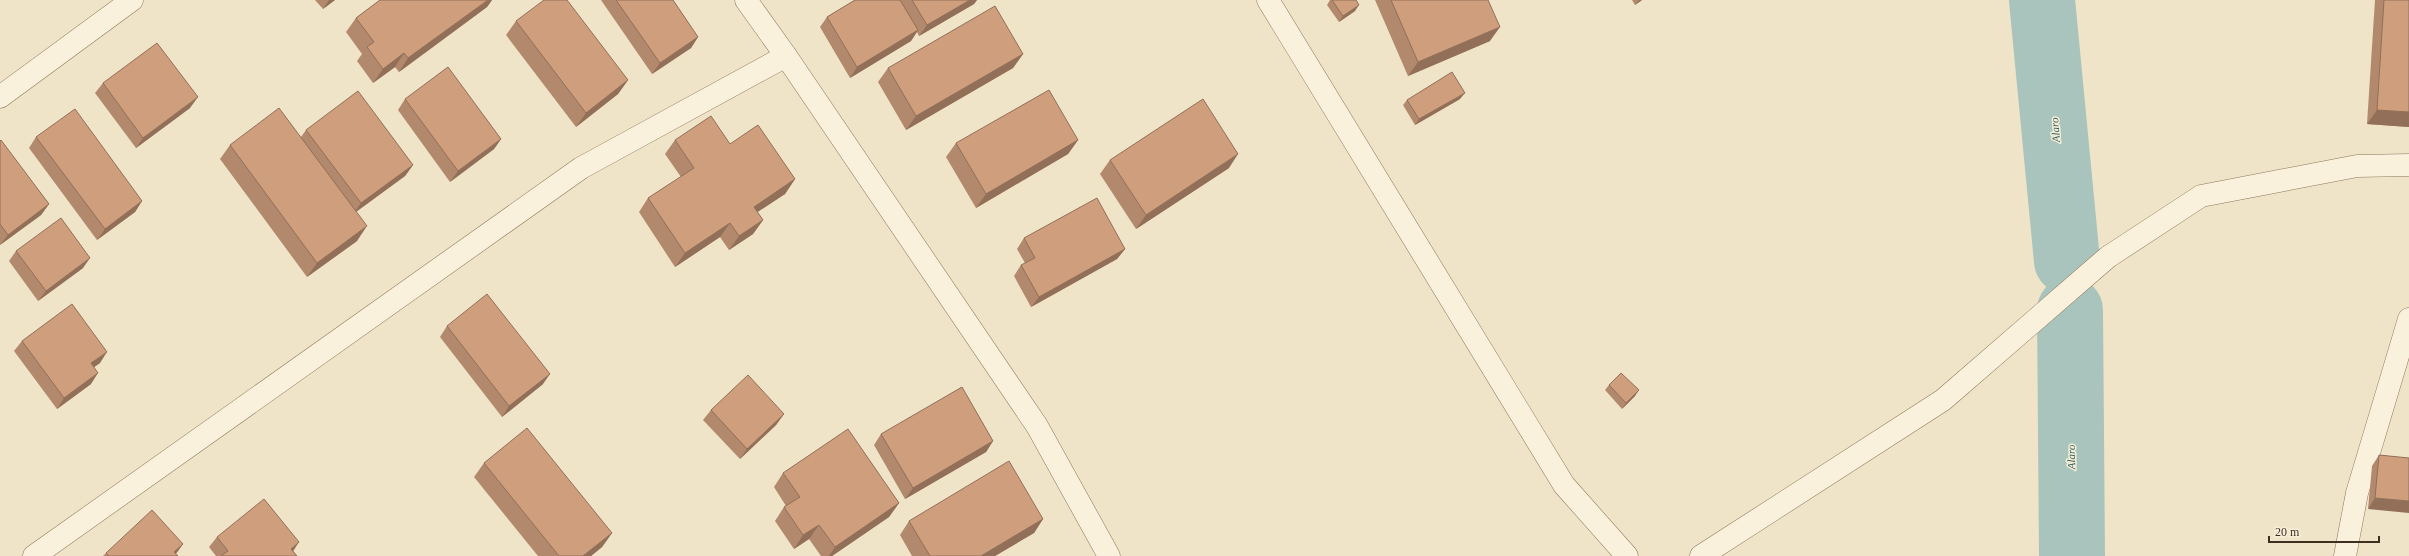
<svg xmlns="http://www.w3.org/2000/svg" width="2409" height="556" viewBox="0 0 2409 556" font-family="'Times New Roman',serif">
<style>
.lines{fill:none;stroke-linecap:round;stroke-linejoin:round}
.river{stroke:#a9c4bc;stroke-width:66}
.minor-casing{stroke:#8d765c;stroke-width:23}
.minor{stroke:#faf1dc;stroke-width:22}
.wall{fill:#b2896c}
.shaded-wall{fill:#916f58}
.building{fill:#cf9f7d;stroke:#916f58}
.labels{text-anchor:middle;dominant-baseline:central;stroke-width:3;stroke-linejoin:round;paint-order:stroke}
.water-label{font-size:11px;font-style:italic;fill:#2f5d5a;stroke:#f7eed8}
</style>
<rect width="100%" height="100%" fill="#f0e4c8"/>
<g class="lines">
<g class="river">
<path d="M2042,0L2067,261"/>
<path d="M2070,310L2072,556"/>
</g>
<defs>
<g id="minor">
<path d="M746,0L786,56L1037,426L1109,556"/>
<path d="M1268,0L1564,485L1627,556"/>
<path d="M0,97L132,0"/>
<path d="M34,556L581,168L786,56"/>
<path d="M1701,556L1943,400L2108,257L2201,196L2357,166L2409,165"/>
<path d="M2345,556L2357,493L2409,319"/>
</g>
</defs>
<use href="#minor" class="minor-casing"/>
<use href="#minor" class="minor"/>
</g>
<g class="wall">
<path d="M315,0H335L323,9Z"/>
<path d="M380,0H492L487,7L399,72L395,67L373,83L357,61L362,54L346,32L356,18Z"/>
<path d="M601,0H673L698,37L691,48L652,74Z"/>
<path d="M855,0H977L974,4L919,36L917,32L911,41L850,78L820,27L827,17Z"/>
<path d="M1330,0H1356L1355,11L1339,22L1327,5Z"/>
<path d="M1375,0H1488L1490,41L1408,76Z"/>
<path d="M1632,0H1642L1635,5Z"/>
<path d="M2375,0H2409V127L2367,124Z"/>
<path d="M516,21L628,80L618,94L576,127L506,35Z"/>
<path d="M1023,54L1013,68L906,130L878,82L888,68Z"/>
<path d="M103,83L190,108L136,148L95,93Z"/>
<path d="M405,99L501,139L494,149L450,182L398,110Z"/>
<path d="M1460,99L1415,125L1403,105L1407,100Z"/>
<path d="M306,130L413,165L405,176L356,212L357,241L307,277L220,159L230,145L301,137Z"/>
<path d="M36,137L142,201L135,212L97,240L29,148Z"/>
<path d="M675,140L730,144L795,179L785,194L757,212L763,220L753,234L729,250L720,237L675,267L639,212L648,198L681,177L665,154Z"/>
<path d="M1078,140L1068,154L976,208L946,157L956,143Z"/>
<path d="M0,141L49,204L41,215L0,245Z"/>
<path d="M1110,160L1229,168L1136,229L1100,174Z"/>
<path d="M1024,238L1125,249L1117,259L1031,307L1014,276L1021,265L1025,263L1017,249Z"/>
<path d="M16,251L83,268L38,301L9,261Z"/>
<path d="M447,326L543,384L502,417L440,337Z"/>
<path d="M22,341L100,363L94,367L91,384L57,409L14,351Z"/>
<path d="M1609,385L1635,396L1622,409L1605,390Z"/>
<path d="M711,410L784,414L776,425L740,459L703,420Z"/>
<path d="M881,434L993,441L986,452L905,499L874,445Z"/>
<path d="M2379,455L2409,458L2368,509L2372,466Z"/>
<path d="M484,463L612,533L602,547L591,556H538L474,477Z"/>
<path d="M783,473L899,503L889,517L832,556H821L809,539L794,549L775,521L784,507L786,506L774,487Z"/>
<path d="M1043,519L1034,533L995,556H912L900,535L909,521Z"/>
<path d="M217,537L293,551L297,556H216L209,547Z"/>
<path d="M183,544L176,554L178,556H103L106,553Z"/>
</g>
<g class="shaded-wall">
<path d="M329,0H335L323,9Z"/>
<path d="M488,0H492L487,7L399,72L408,58Z"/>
<path d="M970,0H977L974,4L919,36L927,25Z"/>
<path d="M1639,0H1642L1635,5Z"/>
<path d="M1359,5L1355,11L1339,22L1343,16Z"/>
<path d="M1500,27L1490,41L1408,76L1418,62Z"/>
<path d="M918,30L911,41L850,78L857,67Z"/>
<path d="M698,37L691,48L652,74L660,63Z"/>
<path d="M404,53L395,67L373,83L383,69Z"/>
<path d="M1023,54L1013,68L906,130L916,116Z"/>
<path d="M628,80L618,94L576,127L586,113Z"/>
<path d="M1465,93L1460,99L1415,125L1419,119Z"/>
<path d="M198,97L190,108L136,148L143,138Z"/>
<path d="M2377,110L2409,112V127L2367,124Z"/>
<path d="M501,139L494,149L450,182L458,171Z"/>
<path d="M1078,140L1068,154L976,208L986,194Z"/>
<path d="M1238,154L1229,168L1136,229L1146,215Z"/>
<path d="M413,165L405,176L353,214L361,203Z"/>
<path d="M795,179L785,194L744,221L754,207Z"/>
<path d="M142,201L135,212L97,240L105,229Z"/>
<path d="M49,204L41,215L0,245L8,235Z"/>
<path d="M763,220L753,234L729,250L739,236Z"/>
<path d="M730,223L720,237L675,267L685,253Z"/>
<path d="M367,226L357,241L307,277L317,263Z"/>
<path d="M1125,249L1117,259L1031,307L1039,297Z"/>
<path d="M90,258L83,268L38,301L46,291Z"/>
<path d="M107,352L100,363L84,374L91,363Z"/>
<path d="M98,373L91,384L57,409L64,398Z"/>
<path d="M550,374L543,384L502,417L509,406Z"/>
<path d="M1639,390L1635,396L1622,409L1626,403Z"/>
<path d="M784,414L776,425L740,459L747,449Z"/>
<path d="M993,441L986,452L905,499L913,488Z"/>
<path d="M2375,498L2409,501V513L2368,509Z"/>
<path d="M899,503L889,517L832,556H829L835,547Z"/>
<path d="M1043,519L1034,533L995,556H981Z"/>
<path d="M819,525L809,539L794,549L803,535Z"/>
<path d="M612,533L602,547L591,556H583Z"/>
<path d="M299,542L292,553L291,549Z"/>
<path d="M183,544L174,556V552Z"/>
</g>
<g class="building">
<path d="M380,0H488L408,58L404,53L383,69L367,47L374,42L356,18Z"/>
<path d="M544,0H567L628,80L586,113L516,21Z"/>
<path d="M616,0H673L698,37L660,63Z"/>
<path d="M855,0H900L918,30L857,67L827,17Z"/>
<path d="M912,0H970L927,25Z"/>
<path d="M1332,0H1356L1359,5L1343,16Z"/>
<path d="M1391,0H1488L1500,27L1418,62Z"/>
<path d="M2384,0H2409V112L2377,110Z"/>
<path d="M995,6L1023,54L916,116L888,68Z"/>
<path d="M157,43L198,97L143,138L103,83Z"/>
<path d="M448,67L501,139L458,171L405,99Z"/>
<path d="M1452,72L1465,93L1419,119L1407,100Z"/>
<path d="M1049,90L1078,140L986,194L956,143Z"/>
<path d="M358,91L413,165L361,203L306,130Z"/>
<path d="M1203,99L1238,154L1146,215L1110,160Z"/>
<path d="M279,108L367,226L317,263L230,145Z"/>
<path d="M75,109L142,201L105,229L36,137Z"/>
<path d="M711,116L730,144L758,125L795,179L754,207L763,220L739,236L730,223L685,253L648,198L694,168L675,140Z"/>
<path d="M1,140L49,204L8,235L0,224V141Z"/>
<path d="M1097,198L1125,249L1039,297L1021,265L1035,258L1024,238Z"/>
<path d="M61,218L90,258L46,291L16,251Z"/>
<path d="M487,294L550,374L509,406L447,326Z"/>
<path d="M72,304L107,352L91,363L98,373L64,398L22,341Z"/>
<path d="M1621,373L1639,390L1626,403L1609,385Z"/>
<path d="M748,375L784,414L747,449L711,410Z"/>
<path d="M962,387L993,441L913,488L881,434Z"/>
<path d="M527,428L612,533L583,556H559L484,463Z"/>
<path d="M848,429L899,503L835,547L819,525L803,535L784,507L800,497L783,473Z"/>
<path d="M2379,455L2409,458V501L2375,498Z"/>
<path d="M1009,461L1043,519L981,556H930L909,521Z"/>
<path d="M264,499L299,542L291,549L297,556H221L228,551L217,537Z"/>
<path d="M152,510L183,544L174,552L178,556H109L106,553Z"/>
</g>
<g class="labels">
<g class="water-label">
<text transform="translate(2055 130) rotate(-95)">Alaro</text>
<text transform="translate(2071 457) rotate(-91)">Alaro</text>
</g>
</g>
<path d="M2269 536v6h110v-6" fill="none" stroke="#3d2e20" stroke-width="2"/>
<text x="2275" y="536" font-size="12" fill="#3d2e20" stroke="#f7eed8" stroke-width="3" paint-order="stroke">20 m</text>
</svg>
